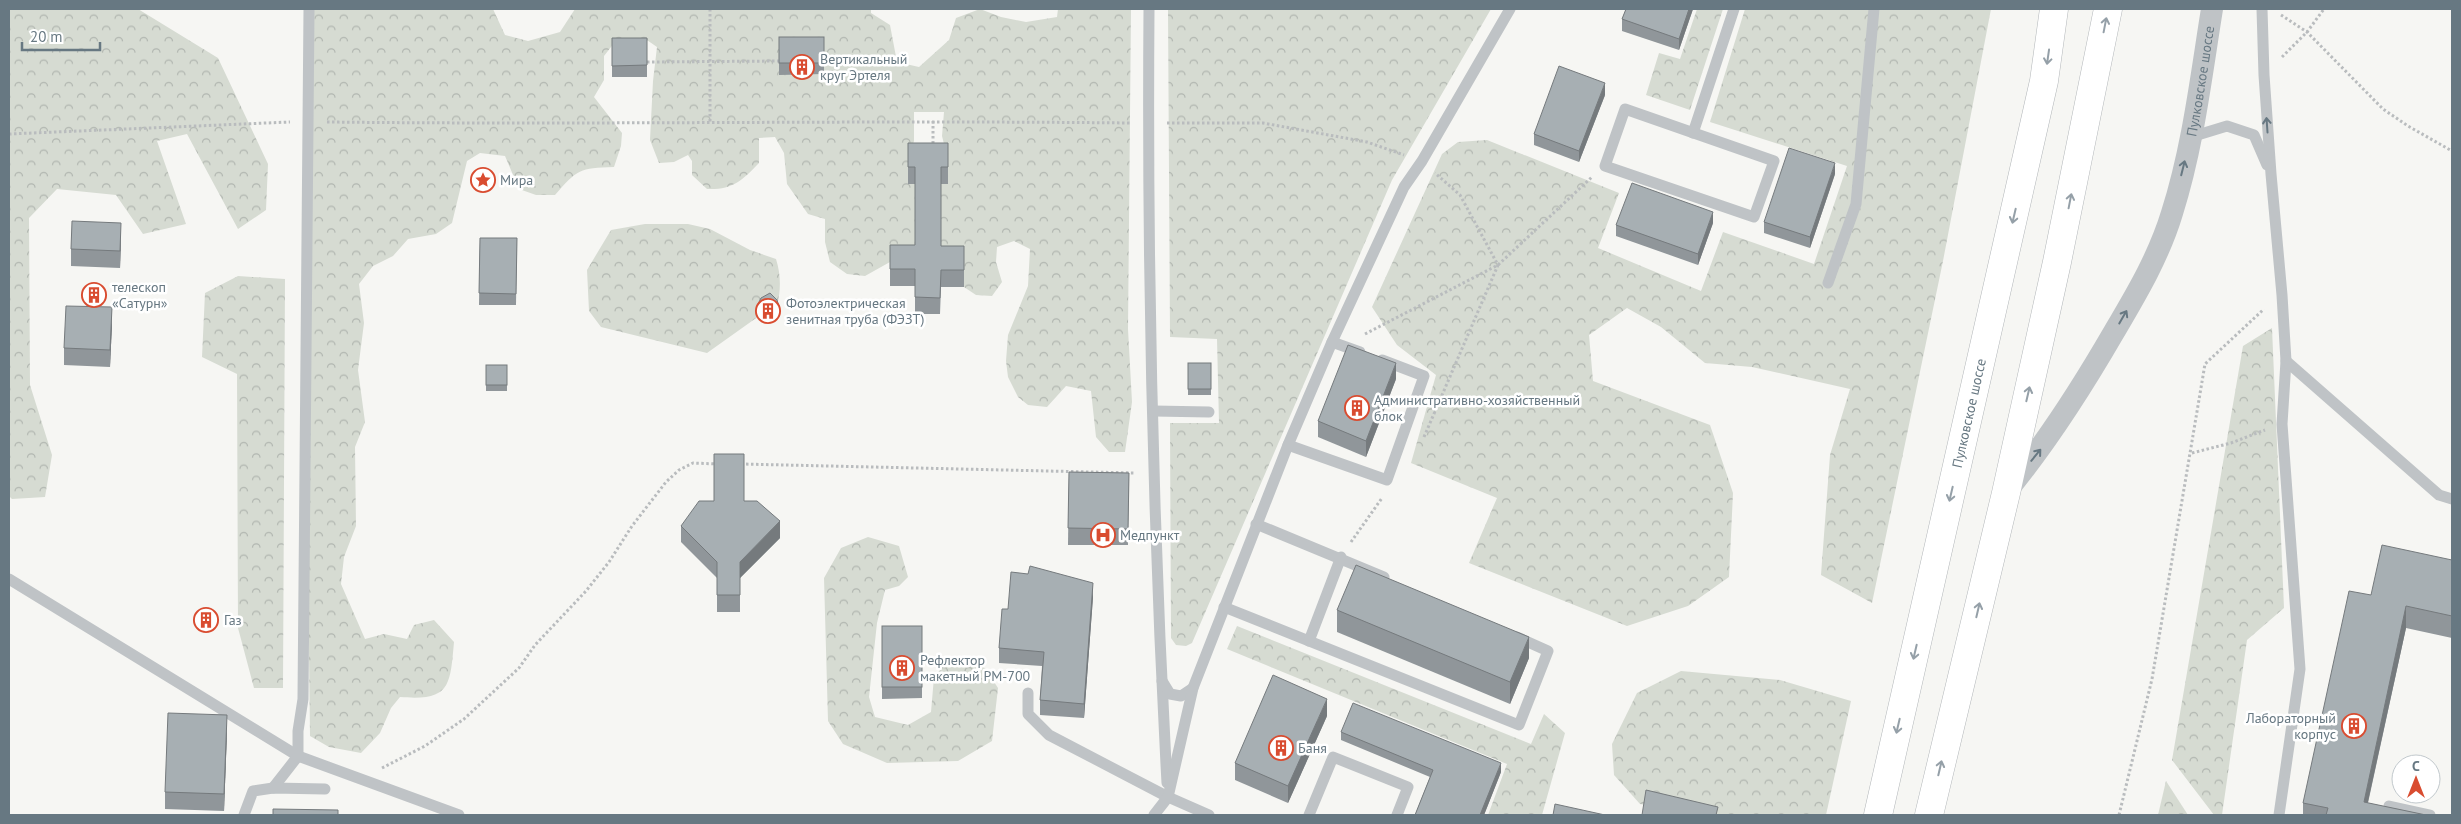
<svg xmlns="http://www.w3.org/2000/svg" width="2461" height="824" viewBox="0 0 2461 824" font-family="'PT Sans',sans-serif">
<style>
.forest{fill:url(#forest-crowns)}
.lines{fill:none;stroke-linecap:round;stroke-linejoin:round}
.trunk-casing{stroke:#b2b6b9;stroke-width:29}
.path{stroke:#b9bcbe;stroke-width:3;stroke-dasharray:2.5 2.5;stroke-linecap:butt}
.service{stroke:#bfc3c6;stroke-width:11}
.minor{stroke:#bfc3c6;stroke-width:22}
.trunk{stroke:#fff;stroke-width:28}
.wall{fill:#90969a}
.shaded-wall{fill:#757a7d}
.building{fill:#a7afb3;stroke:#757a7d}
.oneway{stroke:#95a0a8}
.oneway2{stroke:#677882}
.labels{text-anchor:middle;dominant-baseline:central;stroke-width:5;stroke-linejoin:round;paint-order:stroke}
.poi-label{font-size:14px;fill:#677882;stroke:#fff;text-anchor:start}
.street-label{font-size:14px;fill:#677882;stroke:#fff}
</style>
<defs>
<pattern id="forest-crowns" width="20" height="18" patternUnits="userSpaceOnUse" patternTransform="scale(1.25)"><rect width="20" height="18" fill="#d6dbd2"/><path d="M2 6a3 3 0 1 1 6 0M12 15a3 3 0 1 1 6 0" fill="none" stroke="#b1b6b0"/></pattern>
</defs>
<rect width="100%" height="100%" fill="#f6f6f3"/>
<g class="forest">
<path d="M9,9H138L218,58L268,164L266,210L238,229L187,134L157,141L186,224L143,234L116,195L57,189L29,218L30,385L52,455L45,497L12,499L9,496Z"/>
<path d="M307,9H493L505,35L528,41L560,32L575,9H871V13L890,25L897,62L919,67L949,40L956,18L980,9L1001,17L1026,22L1057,17L1058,9H1131L1128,329L1132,402L1125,452H1109L1096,437L1091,391L1066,386L1047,407L1028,405L1018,397L1008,377L1006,361L1008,335L1028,286L1030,249L1014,241L997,247L996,262L1002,282L992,296L976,295L964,287V263L941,262V184L948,183V160L942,136L944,112H914V141L908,160V183L915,184V262H890L865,276L847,274L830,262L825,242V219L808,214L787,184L784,153L775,137L759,138V163C742,181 732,190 707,189L692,175V161L688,155L674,162L659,163L650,140L653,81L657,47L644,38H618L604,56V80L594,97L622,133L621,146L614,167C579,168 578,169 555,195H536L519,189L505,156L480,153L467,161L452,223L436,234L408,239L393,256L373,266L359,284L364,323L358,370L365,422L355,447L356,526L344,557L341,584L365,639L384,634L407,639L414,625L434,620L454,642C450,687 450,701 400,697L391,708L380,733L361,753L329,747L310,736L308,570Z"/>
<path d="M1168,9H1491L1392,180L1192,643L1186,646L1176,645L1171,638L1170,423H1219L1217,339L1170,337Z"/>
<path d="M1697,9H1723L1690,110L1646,95L1659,53L1680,59Z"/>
<path d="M1745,9H1991L1943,261L1872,603L1821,575L1830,455L1850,389L1752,367L1705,363L1661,327L1627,308L1589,335L1593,381L1710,425L1733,493L1729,577L1688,606L1627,626L1469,563L1497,498L1411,463L1436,375L1397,345L1372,307L1442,154L1458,142L1487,140L1619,193L1598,248L1701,291L1723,232L1814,264L1847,166L1710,122Z"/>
<path d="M645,224H688L710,229L750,250L776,259C781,275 781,290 777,306L758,310L759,316L707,353L601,327L589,311L587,270L611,230Z"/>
<path d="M238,276L285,279L283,688H254L238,628L237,374L202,357L205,293Z"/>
<path d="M2272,328L2284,608L2247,640L2222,815H2214L2172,760L2243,346Z"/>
<path d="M868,537L899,546L908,577L899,586L885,590L877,623L869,697L875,717L908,725L931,712L934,677L948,660L985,668L998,688L992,741L958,761L887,763L843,744L828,721L824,578L841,548Z"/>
<path d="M1237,626L1531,744L1544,714L1565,733L1542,815H1488L1507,764L1227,649Z"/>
<path d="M1681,671L1780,680L1851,701L1826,815H1710L1640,804L1614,775L1612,744L1637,693Z"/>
<path d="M2166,781L2188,815H2158Z"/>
</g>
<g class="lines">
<defs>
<g id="trunk">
<path id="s2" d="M1878,815L2044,81L2054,9"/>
<path d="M1929,815L2006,493L2057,262L2108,9"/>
</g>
</defs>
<use href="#trunk" class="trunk-casing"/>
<g class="path">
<path d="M710,9V122"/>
<path d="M2281,15L2307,32L2383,109L2408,126L2452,151"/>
<path d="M2282,57L2307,32L2324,9"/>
<path d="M647,62L779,61"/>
<path d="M933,121V146"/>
<path d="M327,122C595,125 862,120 1130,123"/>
<path d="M1167,123H1263L1367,142L1404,155"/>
<path d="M9,134L290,122"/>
<path d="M1365,334L1498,265L1592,177"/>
<path d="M1424,437L1498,265L1460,195L1435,173"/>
<path d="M2192,453L2231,443L2265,430"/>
<path d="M741,464L1135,473"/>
<path d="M1351,542L1382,498"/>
<path d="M382,768L425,746L464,719L519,668L535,645L586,591L609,562L632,526L666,482L679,470L693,463L718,464"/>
<path d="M2119,815L2152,679L2205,364L2264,309"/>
</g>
<g class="service">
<path d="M1149,9C1147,267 1153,525 1167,783"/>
<path d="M2262,9L2264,75L2271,174L2282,295L2286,361L2282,424L2300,669L2279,815"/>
<path d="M1625,109L1774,161L1754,217L1605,166Z"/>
<path d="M1693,133L1734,9"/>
<path d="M2191,137L2227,126L2254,135L2267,165"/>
<path d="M1828,283L1856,204L1874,9"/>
<path d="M1332,342L1360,352"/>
<path d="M2286,361L2439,495L2452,499"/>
<path d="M1154,411L1209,412"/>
<path d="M1288,445L1387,480L1424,376L1382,360"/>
<path d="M1256,524L1384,577"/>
<path d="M9,579L298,756L459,815"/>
<path d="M1224,607L1519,725L1548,651L1517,637"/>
<path d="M1309,641L1341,557"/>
<path d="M1162,681L1170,694L1181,696L1193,688"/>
<path d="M1028,693V714L1049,735L1168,797L1209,815"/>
<path d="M273,788L298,756V731L303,699L309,9"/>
<path d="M2389,806L2430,815"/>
<path d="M244,815L253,791L273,788L325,789"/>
<path d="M1154,815L1168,797L1193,688L1288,445L1332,342L1404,187L1422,161L1510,9"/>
<path d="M1309,815L1333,757L1408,787L1397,815"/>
</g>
<path class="minor" id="s1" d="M2006,492C2048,441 2081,389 2114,332C2137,293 2159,256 2172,213C2193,147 2201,77 2212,9"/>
<use href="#trunk" class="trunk"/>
</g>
<g class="wall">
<path d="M1626,9H1693L1679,50L1622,31V19Z"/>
<path d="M779,37H824V74L779,75Z"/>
<rect x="612" y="38" width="35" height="39"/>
<path d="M1605,95L1579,162L1534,145V134Z"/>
<path d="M908,143H948V184H941V246H964V287H941L940,314H915V286H890V245H915V184H908Z"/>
<path d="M1835,174L1810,248L1764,233V222Z"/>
<path d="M1713,223L1698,265L1616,236V225Z"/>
<path d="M480,238H517L516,305H479Z"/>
<path d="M121,240L120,268L71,266V249Z"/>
<path d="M758,304L779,312L776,318L766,323L759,316L758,310Z"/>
<path d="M112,324L110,367L64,365V348Z"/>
<rect x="1188" y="363" width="23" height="32"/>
<rect x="486" y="365" width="21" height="26"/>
<path d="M1396,379L1366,457L1318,437V421Z"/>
<path d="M1069,472L1129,473L1128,545H1068Z"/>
<path d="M744,501L780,538L740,578V612H717V578L681,542V526Z"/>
<path d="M2452,560V638L2406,628L2368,803L2426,815H2303V803L2371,595Z"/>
<path d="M1093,597L1084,718L1040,715V700L1042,666L999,663V648L1008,609Z"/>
<path d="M1337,610L1529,658L1510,704L1337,632Z"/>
<path d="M882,626H922V698L882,699Z"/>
<path d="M1327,716L1288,803L1235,780V763Z"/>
<path d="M227,732L224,811L165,809V792Z"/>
<path d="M1341,732L1501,772L1484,815H1415L1430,777L1341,740Z"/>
</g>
<g class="shaded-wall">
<path d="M1689,9H1693L1679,50V39Z"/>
<path d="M1605,83V95L1579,162V151Z"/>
<path d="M1835,163V174L1810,248V237Z"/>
<path d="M1713,212V223L1698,265V254Z"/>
<path d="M121,223V240L120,268V251Z"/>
<path d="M779,306V312L776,318L766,323V317Z"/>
<path d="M112,307V324L110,367V350Z"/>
<path d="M1396,363V379L1366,457V441Z"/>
<path d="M780,521V538L740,578V562Z"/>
<path d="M1093,583V597L1084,718V704Z"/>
<path d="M2406,606V628L2365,815L2364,802Z"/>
<path d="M1529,637V658L1510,704V682Z"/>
<path d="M1327,699V716L1288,803V786Z"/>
<path d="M227,715V732L224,811V794Z"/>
<path d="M1501,763V772L1484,815H1480Z"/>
</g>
<g class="building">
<path d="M1626,9H1689L1679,39L1622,19Z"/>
<rect x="779" y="37" width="45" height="26"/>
<path d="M612,38H647V65L612,66Z"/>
<path d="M1559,66L1605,83L1579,151L1534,134Z"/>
<path d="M908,143H948V167H941V246H964V270H941L940,298L915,297V269H890V245H915V167H908Z"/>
<path d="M1789,148L1835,163L1810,237L1764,222Z"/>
<path d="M1632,183L1713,212L1698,254L1616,225Z"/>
<path d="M72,221L121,223L120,251L71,249Z"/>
<path d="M480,238H517L516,294L479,293Z"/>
<path d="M770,293L777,300L779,306L776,312L766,317L759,310L758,304L761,298Z"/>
<path d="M66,306L112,307L110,350L64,348Z"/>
<path d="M1348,345L1396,363L1366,441L1318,421Z"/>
<rect x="1188" y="363" width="23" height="26"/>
<rect x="486" y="365" width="21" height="20"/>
<path d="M714,454H744V501H757L780,521L740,562V595H717V562L681,526L699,501H714Z"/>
<path d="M1069,472L1129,473L1128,529L1068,528Z"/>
<path d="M2382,545L2452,560V616L2406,606L2364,802L2426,815H2326L2328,808L2303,803L2349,591L2371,595Z"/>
<path d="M1356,565L1529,637L1510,682L1337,610Z"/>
<path d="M1030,566L1093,583L1084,704L1040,700L1044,652L999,648L1002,609H1008L1011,572L1028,574Z"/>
<rect x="882" y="626" width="40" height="61"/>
<path d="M1273,675L1327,699L1288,786L1235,763Z"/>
<path d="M1353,703L1501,763L1480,815H1415L1433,770L1341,732Z"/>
<path d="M168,713L227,715L224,794L165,792Z"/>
<path d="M1646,790L1718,807L1716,815H1642Z"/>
<path d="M1555,804L1605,815H1553Z"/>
<path d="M273,809L338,810V815H273Z"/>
</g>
<defs><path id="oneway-shaft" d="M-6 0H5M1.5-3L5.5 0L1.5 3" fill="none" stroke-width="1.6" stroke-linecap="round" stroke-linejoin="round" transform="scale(1.25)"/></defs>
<g class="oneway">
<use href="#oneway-shaft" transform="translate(2105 25) rotate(-79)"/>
<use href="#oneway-shaft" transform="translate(2048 57) rotate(98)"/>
<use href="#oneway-shaft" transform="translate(2070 201) rotate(-79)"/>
<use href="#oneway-shaft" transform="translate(2014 216) rotate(103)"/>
<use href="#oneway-shaft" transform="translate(2028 394) rotate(-77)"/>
<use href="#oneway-shaft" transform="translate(1951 494) rotate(103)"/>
<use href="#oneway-shaft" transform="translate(1978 610) rotate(-77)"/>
<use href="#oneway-shaft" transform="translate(1915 652) rotate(103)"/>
<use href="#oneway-shaft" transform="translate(1898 726) rotate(103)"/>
<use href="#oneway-shaft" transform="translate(1940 768) rotate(-77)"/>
</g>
<g class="oneway2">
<use href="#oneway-shaft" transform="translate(2267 125) rotate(-94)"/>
<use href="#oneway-shaft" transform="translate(2183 168) rotate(-76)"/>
<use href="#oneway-shaft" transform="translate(2123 317) rotate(-60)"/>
<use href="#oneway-shaft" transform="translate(2036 455) rotate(-51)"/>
</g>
<defs>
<symbol id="building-ring" viewBox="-11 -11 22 22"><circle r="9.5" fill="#fff" stroke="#d94c30" stroke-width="1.5"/><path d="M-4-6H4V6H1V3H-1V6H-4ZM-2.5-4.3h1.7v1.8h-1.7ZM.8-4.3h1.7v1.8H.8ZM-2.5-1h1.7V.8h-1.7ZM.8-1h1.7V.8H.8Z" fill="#d94c30"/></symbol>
<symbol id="sight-ring" viewBox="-11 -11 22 22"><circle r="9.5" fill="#fff" stroke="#d94c30" stroke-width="1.5"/><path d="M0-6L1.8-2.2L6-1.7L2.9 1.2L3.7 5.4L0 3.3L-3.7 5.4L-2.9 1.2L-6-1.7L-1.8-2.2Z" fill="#d94c30"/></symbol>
<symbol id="hospital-ring" viewBox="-11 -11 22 22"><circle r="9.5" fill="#fff" stroke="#d94c30" stroke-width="1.5"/><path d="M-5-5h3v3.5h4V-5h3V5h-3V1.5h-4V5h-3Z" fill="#d94c30"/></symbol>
</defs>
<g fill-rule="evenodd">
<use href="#building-ring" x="788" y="53" width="28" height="28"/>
<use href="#sight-ring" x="469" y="166" width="28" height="28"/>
<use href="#building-ring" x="80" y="281" width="28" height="28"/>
<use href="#building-ring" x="754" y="297" width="28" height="28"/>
<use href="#building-ring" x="1343" y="394" width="28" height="28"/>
<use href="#hospital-ring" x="1089" y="521" width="28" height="28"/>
<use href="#building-ring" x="192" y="606" width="28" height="28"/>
<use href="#building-ring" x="888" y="654" width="28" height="28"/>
<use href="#building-ring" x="2340" y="712" width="28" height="28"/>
<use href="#building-ring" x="1267" y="734" width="28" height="28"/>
</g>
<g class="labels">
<g class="poi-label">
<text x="820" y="59">Вертикальный<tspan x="820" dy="16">круг Эртеля</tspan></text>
<text x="500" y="180">Мира</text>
<text x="112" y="287">телескоп<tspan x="112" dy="16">«Сатурн»</tspan></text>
<text x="786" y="303">Фотоэлектрическая<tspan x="786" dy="16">зенитная труба (ФЭЗТ)</tspan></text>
<text x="1374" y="400">Административно-хозяйственный<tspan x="1374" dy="16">блок</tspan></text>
<text x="1120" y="535">Медпункт</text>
<text x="224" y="620">Газ</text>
<text x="920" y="660">Рефлектор<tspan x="920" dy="16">макетный РМ-700</tspan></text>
<text x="2336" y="718" text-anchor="end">Лабораторный<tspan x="2336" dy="16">корпус</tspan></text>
<text x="1298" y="748">Баня</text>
</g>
<g class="street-label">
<text stroke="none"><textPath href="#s1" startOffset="461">Пулковское шоссе</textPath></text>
<text stroke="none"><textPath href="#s2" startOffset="412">Пулковское шоссе</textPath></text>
</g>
</g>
<rect width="2461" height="824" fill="none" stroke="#677882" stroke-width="20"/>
<g transform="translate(2416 779)"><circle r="24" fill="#ffffff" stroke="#c2c9cd"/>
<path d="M0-4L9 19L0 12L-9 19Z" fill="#d94c30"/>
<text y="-8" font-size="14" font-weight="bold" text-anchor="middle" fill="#677882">С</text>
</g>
<path d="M22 42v8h78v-8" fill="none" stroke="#677882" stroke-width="2.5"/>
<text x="30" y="42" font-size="15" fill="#677882" stroke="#ffffff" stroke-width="4" paint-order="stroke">20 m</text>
</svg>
